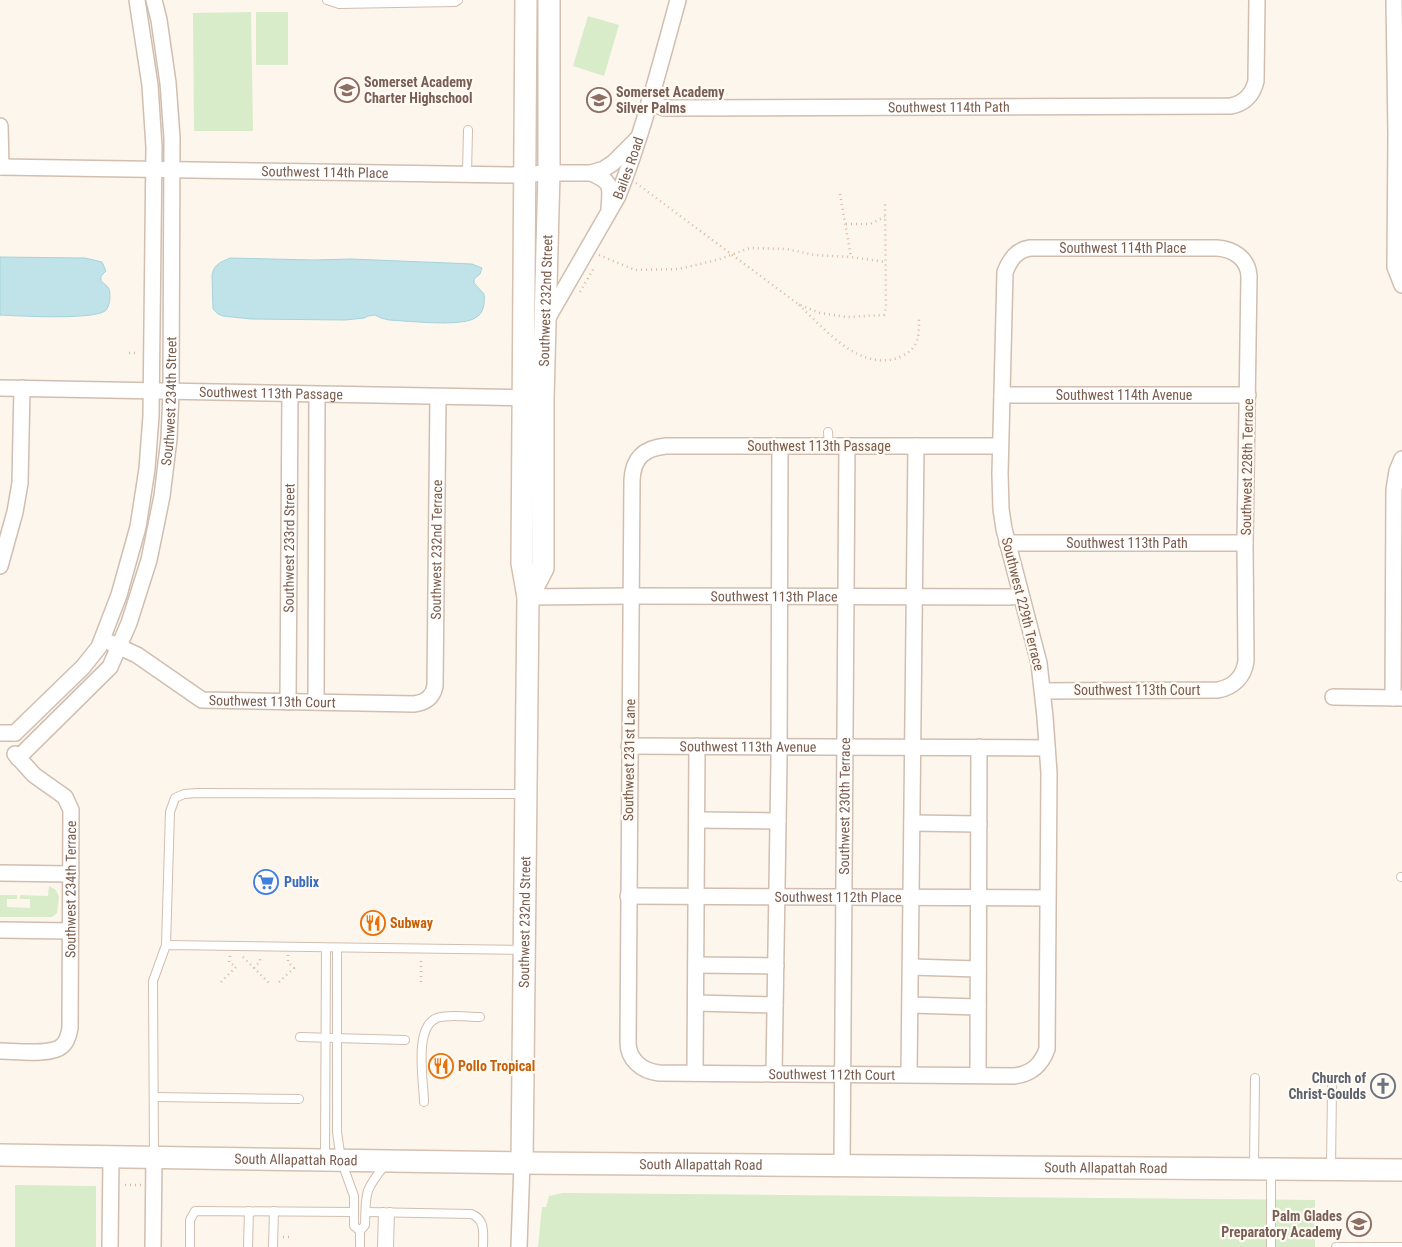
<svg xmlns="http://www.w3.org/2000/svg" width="1402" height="1247" viewBox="0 0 1402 1247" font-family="'Roboto Condensed',sans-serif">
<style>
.green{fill:#d8ecc9}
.water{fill:#bfe3e8;stroke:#a5d3da}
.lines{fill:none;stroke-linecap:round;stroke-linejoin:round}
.lane-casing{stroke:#d1beb0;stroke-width:10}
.street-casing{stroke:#d1beb0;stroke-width:18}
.secondary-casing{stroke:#d6c0b0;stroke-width:24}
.path{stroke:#d9b8a5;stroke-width:2.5;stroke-dasharray:1 4;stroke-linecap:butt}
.lane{stroke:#fff;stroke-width:8}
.street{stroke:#fff;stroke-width:15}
.secondary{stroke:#fff;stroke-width:21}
.labels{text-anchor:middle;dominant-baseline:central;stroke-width:4.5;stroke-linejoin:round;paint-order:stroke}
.education-label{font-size:14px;font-weight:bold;fill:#785e54;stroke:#fffaf3;text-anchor:start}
.street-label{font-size:14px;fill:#7a5c4d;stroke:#fffaf3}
.shop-label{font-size:14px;font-weight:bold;fill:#366cbe;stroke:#fffaf3;text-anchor:start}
.food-label{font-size:14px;font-weight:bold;fill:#c56008;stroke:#fffaf3;text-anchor:start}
.worship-label{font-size:14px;font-weight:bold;fill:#5b616d;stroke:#fffaf3;text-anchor:end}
</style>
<rect width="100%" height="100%" fill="#fdf6ec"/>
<g class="green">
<path d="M251,12L253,131H194L193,13Z"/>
<rect x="256" y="12" width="32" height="53"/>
<path d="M588,16L619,25L604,76L573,66Z"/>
<path d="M49,886L56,890L59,897L57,913L52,917H0V895H17V899H7V907L30,908V899H20V895L48,896Z"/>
<path d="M15,1185L96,1186V1247H15Z"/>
<path d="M563,1193L1315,1200V1247H538L542,1207H546L549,1196Z"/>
</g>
<g class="water">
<path d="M0,257L85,258L102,262L106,271L101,276V281C104,284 108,286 109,289C111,295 110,307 105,311C92,320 19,316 0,315Z"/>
<path d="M230,258L314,260L351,259L472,264L482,268L480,274L474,279V283L484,294C485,302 484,314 475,318C461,327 408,321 389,320L381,318L375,315L368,316L364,318L345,320L251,319L223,316L218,314L213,309L212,275C214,264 221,262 230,258Z"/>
</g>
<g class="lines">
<defs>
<g id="lane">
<path d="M327,0L339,4L455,2L458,0"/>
<path d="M467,173L468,130"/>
<path d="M828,432L829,446"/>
<path d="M1401,877H1402"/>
<path d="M166,945L170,812L175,798L184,794L197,793L524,794"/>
<path d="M337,948V1132L341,1160L354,1196V1226L360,1231"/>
<path d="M300,1037L405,1040"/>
<path d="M154,1097L299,1099"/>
<path d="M424,1102C424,1083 413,1027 437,1018C449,1014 467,1017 480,1017"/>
<path d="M154,1155L153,981L166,945L523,950"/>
<path d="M325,1158L326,948"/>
<path d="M1254,1167L1255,1078"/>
<path d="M1331,1168L1332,1087"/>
<path d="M366,1212L471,1214C486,1219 483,1234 483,1247"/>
<path d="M190,1247V1220L195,1211L354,1212"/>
<path d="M248,1247L249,1211"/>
<path d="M273,1247L274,1211"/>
<path d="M360,1247V1231L365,1225C366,1192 364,1191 385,1165"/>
<path d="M382,1247L383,1212"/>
<path d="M389,1247L390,1212"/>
<path d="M1271,1247V1171"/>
<path d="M1336,1247H1402"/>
</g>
<g id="street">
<path d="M1394,0L1396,134L1395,267L1402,285"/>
<path id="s1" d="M649,102L664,108L1231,106C1245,103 1253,94 1256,81L1257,0"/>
<path d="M0,126L1,167"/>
<path id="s2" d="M0,167L513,175L549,173H591L604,169L613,163L637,139"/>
<path d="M591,173C612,182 611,186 609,208"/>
<path id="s3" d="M546,321L618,196C643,133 660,65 678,0"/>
<path id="s4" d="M0,388L533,398"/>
<path id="s5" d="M1002,395H1248"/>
<path id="s6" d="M1000,446H666C644,448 633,458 632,480L628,1042C628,1059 641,1071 659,1073L1014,1076C1031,1074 1041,1066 1047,1049L1049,773L1045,717L1039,663L1004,529L1001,509L1000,474L1005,272C1010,260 1016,250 1030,248H1217C1234,249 1248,259 1249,276L1245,543L1246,661C1244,677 1233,687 1218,690L1042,691"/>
<path id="s7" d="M1007,543H1245"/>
<path d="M0,566L15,512L20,483L22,388"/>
<path id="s8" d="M528,597L631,596L1009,597L1021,596"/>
<path id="s9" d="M111,643L137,655L202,700L414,704C424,703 433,698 435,686L438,397"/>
<path d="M1333,697L1401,698"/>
<path d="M1393,698L1394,490L1397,471L1402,459"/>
<path id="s10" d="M288,702L290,394"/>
<path d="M316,702L317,395"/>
<path d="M0,733H15"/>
<path d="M15,733L83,667L99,647L119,595L138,527L147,469L151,416L154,147L150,85L137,0"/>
<path id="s11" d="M629,746L1047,748"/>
<path id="s12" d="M18,758L110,667L129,623L149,560L162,496L169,439L171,392L172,138L168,83L159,20L154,0"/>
<path d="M697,820L778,821"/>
<path d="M912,823L979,824"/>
<path d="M0,873L71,874"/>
<path id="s13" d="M628,896L1047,898"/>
<path d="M0,930L70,931"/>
<path d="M696,965L776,966"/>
<path d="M911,967L978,969"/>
<path d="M696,1003L775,1005"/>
<path d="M911,1005L978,1007"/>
<path id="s14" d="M0,1051C15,1051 51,1056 62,1046C67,1042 69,1034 70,1028L71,810L65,797L34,775L15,754"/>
<path d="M695,1073L697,746"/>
<path d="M774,1074L779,761L780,446"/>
<path d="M909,1074L916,446"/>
<path d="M978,1075L979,747"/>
<path id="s15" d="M842,1166L847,446"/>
<path d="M110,1247L111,1157"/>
<path d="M153,1247L154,1157"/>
<path d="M519,1247L522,1163"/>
</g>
<g id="secondary">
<path id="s16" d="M528,597L543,568V399L549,173V0"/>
<path id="s17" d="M0,1155L522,1163L1402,1170"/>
<path id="s18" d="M522,1163L528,597L522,563L526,0"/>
</g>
</defs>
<use href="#lane" class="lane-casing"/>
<use href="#street" class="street-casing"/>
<use href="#secondary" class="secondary-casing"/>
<g class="path">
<path d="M636,183L798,304L820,313L847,317L884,315L886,308L885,202"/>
<path d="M840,194L851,257"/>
<path d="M846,224H870L885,217"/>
<path d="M599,255L635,270L679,269L717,260L750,248L786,249L815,255L851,257L885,262"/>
<path d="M580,292L594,268"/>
<path d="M799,305C825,329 862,375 902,356C920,347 919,335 919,317"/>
<path d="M129,353H139"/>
<path d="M243,957L269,983"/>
<path d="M421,961V986"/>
<path d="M254,968L260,961V957"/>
<path d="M221,982L236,967L229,962L230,955"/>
<path d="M279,982L294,968L288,962V955"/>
<path d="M125,1185H142"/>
<path d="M283,1237H292"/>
</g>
<use href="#lane" class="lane"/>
<use href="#street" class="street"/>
<use href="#secondary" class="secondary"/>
</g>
<defs>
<symbol id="school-ring" viewBox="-11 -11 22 22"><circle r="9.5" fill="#fffaf3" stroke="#8d6e63" stroke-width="1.5"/><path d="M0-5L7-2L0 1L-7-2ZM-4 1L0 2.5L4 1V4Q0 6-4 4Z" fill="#8d6e63"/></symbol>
<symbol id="supermarket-ring" viewBox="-11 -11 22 22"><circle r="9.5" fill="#fffaf3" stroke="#3f7fe0" stroke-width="1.5"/><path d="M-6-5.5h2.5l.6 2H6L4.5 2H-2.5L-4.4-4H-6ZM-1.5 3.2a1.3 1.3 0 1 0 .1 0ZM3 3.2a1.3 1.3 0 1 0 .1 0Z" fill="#3f7fe0"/></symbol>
<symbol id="restaurant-ring" viewBox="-11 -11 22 22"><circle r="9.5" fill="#fffaf3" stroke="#e8710a" stroke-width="1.5"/><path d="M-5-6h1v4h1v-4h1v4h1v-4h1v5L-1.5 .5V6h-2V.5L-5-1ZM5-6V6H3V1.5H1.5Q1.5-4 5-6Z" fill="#e8710a"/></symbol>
<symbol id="church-ring" viewBox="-11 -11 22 22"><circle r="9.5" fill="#fffaf3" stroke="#6b7280" stroke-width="1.5"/><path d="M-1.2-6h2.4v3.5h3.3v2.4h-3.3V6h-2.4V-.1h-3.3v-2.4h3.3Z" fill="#6b7280"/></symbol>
</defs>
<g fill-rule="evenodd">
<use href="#school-ring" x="333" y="76" width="28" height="28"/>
<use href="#school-ring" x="585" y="86" width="28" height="28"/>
<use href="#supermarket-ring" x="252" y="868" width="28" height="28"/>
<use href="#restaurant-ring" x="359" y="909" width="28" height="28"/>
<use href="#restaurant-ring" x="427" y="1052" width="28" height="28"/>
<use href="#church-ring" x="1369" y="1072" width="28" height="28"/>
<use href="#school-ring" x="1345" y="1210" width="28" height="28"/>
</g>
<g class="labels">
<g class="education-label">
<text x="364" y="82">Somerset Academy<tspan x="364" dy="16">Charter Highschool</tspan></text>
<text x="616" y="92">Somerset Academy<tspan x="616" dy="16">Silver Palms</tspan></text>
<text x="1342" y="1216" text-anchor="end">Palm Glades<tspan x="1342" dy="16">Preparatory Academy</tspan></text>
</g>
<g class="street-label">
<text stroke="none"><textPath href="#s1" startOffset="301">Southwest 114th Path</textPath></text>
<text stroke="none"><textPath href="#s3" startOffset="174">Bailes Road</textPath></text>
<text stroke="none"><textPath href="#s2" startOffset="325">Southwest 114th Place</textPath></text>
<text stroke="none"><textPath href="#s6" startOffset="2310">Southwest 114th Place</textPath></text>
<text stroke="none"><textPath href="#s16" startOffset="300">Southwest 232nd Street</textPath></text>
<text stroke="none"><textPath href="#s4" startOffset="271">Southwest 113th Passage</textPath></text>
<text stroke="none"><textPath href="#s5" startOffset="122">Southwest 114th Avenue</textPath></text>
<text stroke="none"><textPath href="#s12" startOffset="404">Southwest 234th Street</textPath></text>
<text x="819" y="446">Southwest 113th Passage</text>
<text transform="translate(1247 467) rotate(-89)">Southwest 228th Terrace</text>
<text stroke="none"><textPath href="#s7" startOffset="120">Southwest 113th Path</textPath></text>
<text stroke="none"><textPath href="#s10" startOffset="154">Southwest 233rd Street</textPath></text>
<text stroke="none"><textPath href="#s9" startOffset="486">Southwest 232nd Terrace</textPath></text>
<text stroke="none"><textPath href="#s8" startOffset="246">Southwest 113th Place</textPath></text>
<text transform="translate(1023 604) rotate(76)">Southwest 229th Terrace</text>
<text x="1137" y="690">Southwest 113th Court</text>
<text stroke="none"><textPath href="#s9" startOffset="178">Southwest 113th Court</textPath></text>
<text stroke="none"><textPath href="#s11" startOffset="119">Southwest 113th Avenue</textPath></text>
<text transform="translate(629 760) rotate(-89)">Southwest 231st Lane</text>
<text stroke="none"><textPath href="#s15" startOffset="360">Southwest 230th Terrace</textPath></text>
<text stroke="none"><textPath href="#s14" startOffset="222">Southwest 234th Terrace</textPath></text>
<text stroke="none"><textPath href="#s13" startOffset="210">Southwest 112th Place</textPath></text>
<text stroke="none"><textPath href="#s18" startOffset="241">Southwest 232nd Street</textPath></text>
<text stroke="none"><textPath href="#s6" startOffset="1171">Southwest 112th Court</textPath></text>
<text stroke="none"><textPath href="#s17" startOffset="296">South Allapattah Road</textPath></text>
<text stroke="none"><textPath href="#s17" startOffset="701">South Allapattah Road</textPath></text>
<text stroke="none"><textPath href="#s17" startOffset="1106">South Allapattah Road</textPath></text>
</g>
<g class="shop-label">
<text x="284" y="882">Publix</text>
</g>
<g class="food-label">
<text x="390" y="923">Subway</text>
<text x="458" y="1066">Pollo Tropical</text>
</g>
<g class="worship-label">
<text x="1366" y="1078">Church of<tspan x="1366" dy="16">Christ-Goulds</tspan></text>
</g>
</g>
</svg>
